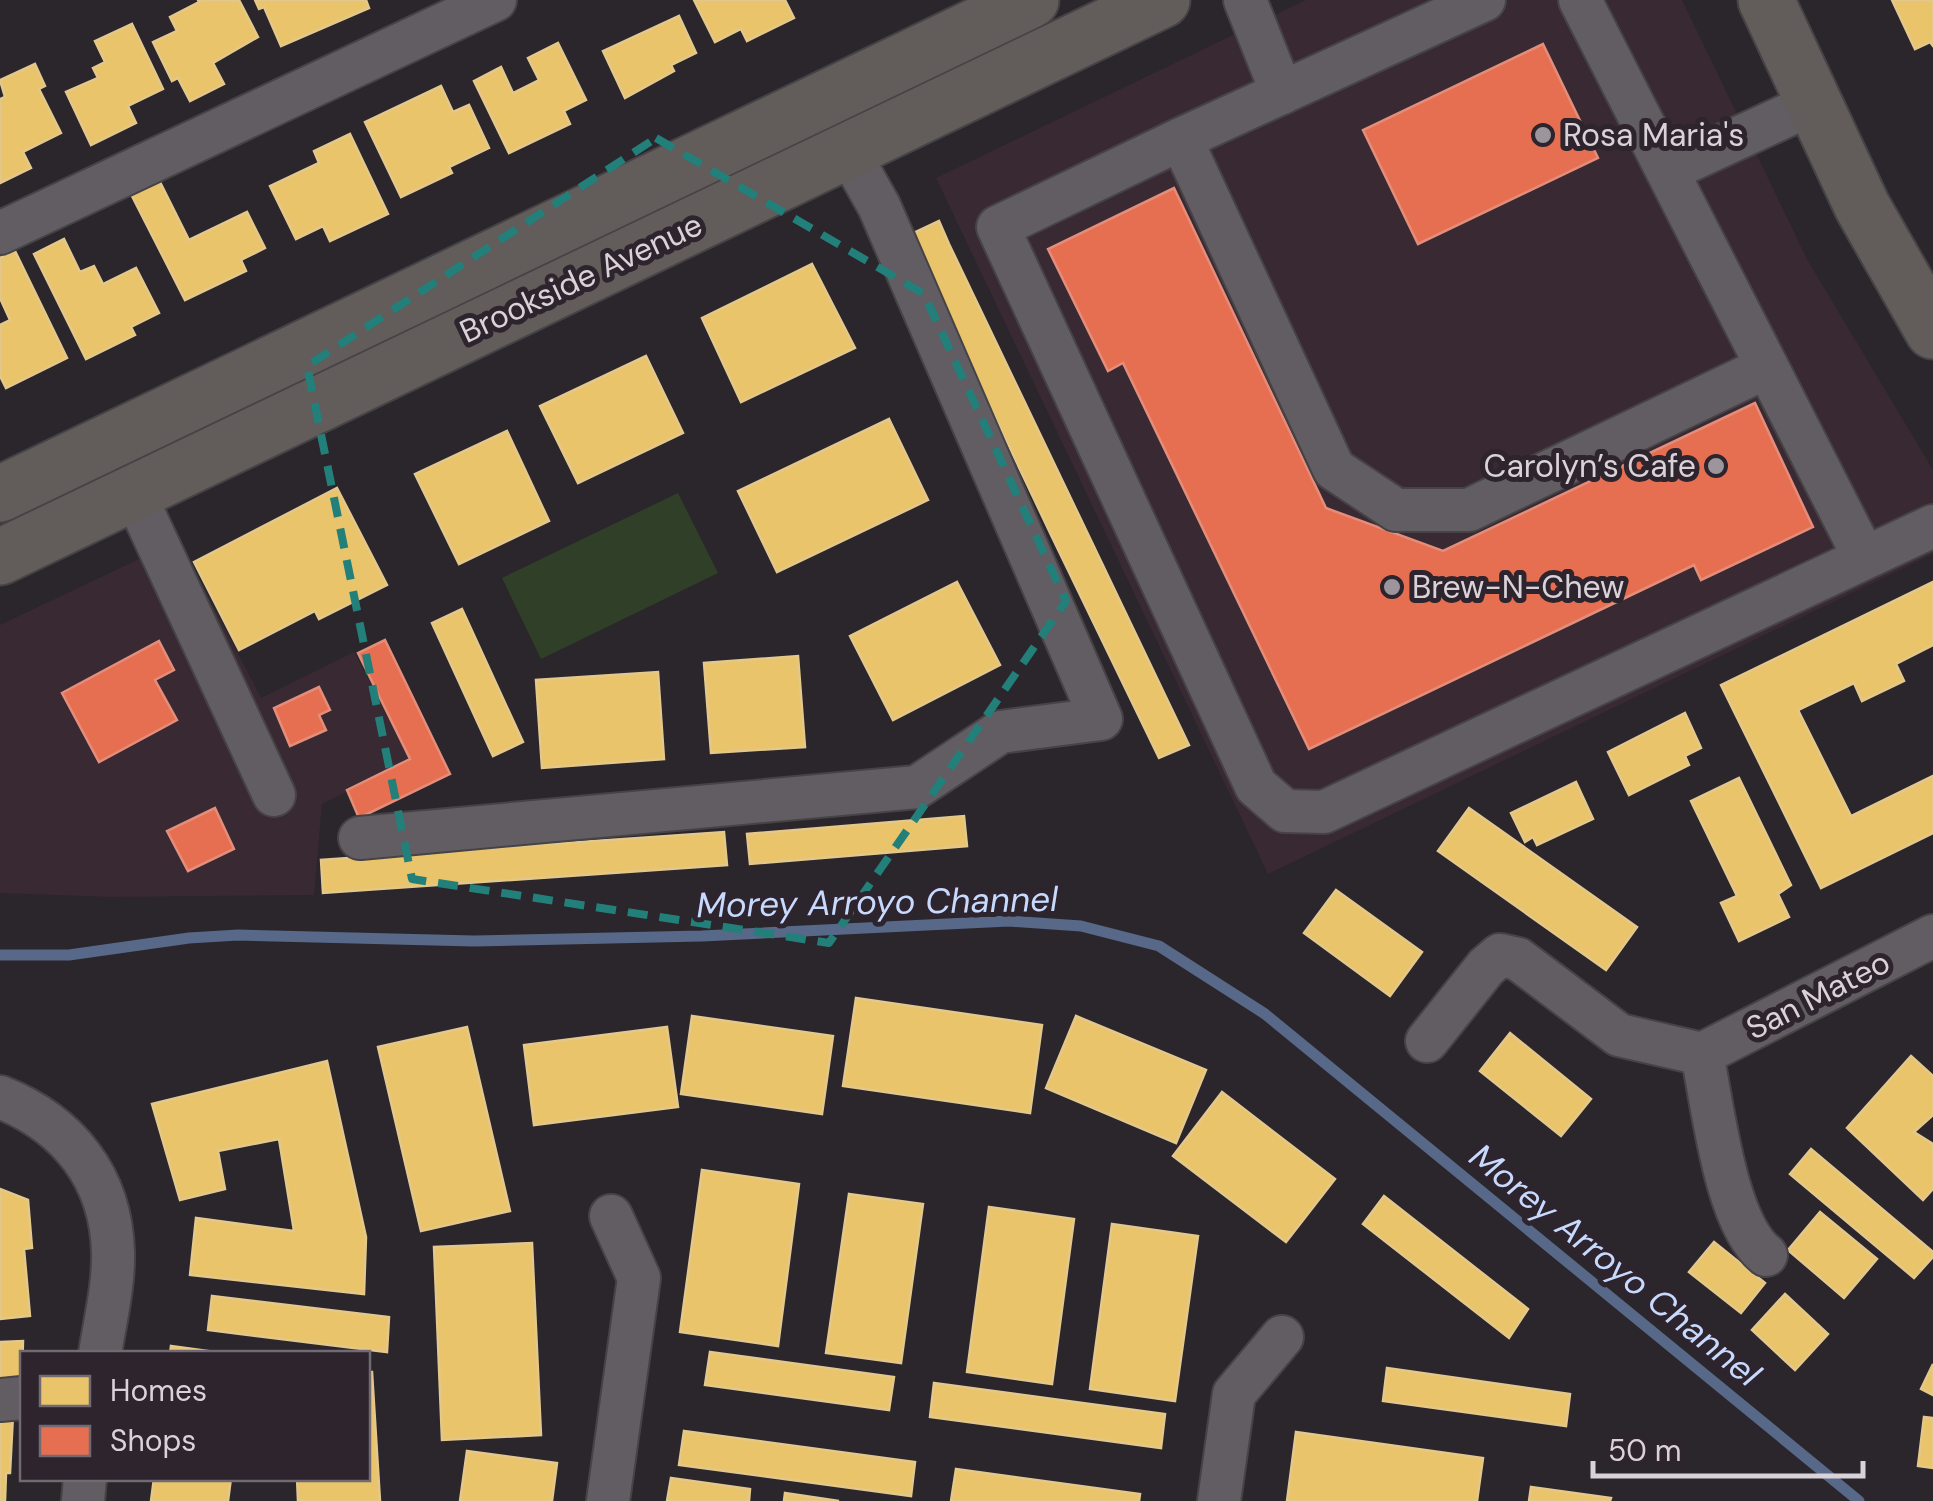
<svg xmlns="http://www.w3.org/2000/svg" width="1933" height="1501" viewBox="0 0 1933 1501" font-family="'DM Sans',sans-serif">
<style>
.commercial{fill:#382932}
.green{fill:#303f28}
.homes{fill:#e9c46a;stroke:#e4c88b;stroke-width:2.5}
.shops{fill:#e76f51;stroke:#e38d7a;stroke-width:2.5}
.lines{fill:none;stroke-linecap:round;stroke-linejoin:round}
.stream{stroke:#586888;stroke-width:11}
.minor-casing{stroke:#464346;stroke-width:46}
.major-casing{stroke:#464346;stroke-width:59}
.minor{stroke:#625d62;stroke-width:42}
.major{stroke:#625c5b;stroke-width:55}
.marked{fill:none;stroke:#237f79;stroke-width:8;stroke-dasharray:20 12;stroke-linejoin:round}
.poi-dot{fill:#9c969c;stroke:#2d242d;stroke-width:4}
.labels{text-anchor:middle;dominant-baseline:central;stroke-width:10;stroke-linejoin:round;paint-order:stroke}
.poi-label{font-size:32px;fill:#d9d3d9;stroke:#2d242d;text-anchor:start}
.street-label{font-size:32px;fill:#d9d3d9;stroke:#2d242d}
.water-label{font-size:35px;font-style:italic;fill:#c7dafd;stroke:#2d242d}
</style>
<rect width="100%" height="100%" fill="#2b262b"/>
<g class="commercial">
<path d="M1306,0H1682L1808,261L1933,470V554L1268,874L936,178Z"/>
<path d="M179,540L261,698L354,652L412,760L322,804L314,895L111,897L0,893V625Z"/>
</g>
<path class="green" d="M678,493L718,573L541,659L502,578Z"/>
<g class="homes">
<path d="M198,0H239L258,37L213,63L224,84L190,101L178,78L172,81L153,42L177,31L170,17L199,2Z"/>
<path d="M255,0H366L369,8L281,46L264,7L259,9Z"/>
<path d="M694,0H785L794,18L747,41L741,29L715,42Z"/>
<path d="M1892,0H1933V46L1930,42L1915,49Z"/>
<path d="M679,16L696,53L671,65L674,71L625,98L603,51Z"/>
<path d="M132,24L163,89L128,106L136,123L91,145L66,92L98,78L93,68L105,62L95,41Z"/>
<path d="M558,43L586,100L564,111L570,124L509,153L474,81L501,67L513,93L539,80L528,58Z"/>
<path d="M35,64L45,86L39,89L61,133L23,152L31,168L0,183V99L5,97L0,80Z"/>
<path d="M441,86L453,112L469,105L489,148L449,167L452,173L401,197L365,122Z"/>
<path d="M350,134L388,214L330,241L323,226L296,239L270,186L319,163L314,151Z"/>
<path d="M159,180L189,240L247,212L265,248L241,260L246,271L185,300L131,194Z"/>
<path d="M939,221L949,244L1189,745L1159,758L1052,537L909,235Z"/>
<path d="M64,239L80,272L94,266L103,284L136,268L159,313L131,327L135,335L86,359L34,254Z"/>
<path d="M15,251L67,358L6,388L0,376V325L10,320L0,298V258Z"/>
<path d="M812,264L855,348L741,402L702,318Z"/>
<path d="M646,356L683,433L578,483L540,406Z"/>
<path d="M889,419L928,500L777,572L738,491Z"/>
<path d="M507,431L549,521L459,564L415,474Z"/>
<path d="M337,488L387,585L319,619L315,611L239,650L194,562Z"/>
<path d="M957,582L1000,665L893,720L850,636Z"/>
<path d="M1933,582V645L1896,664L1904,681L1862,701L1854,683L1798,710L1851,816L1933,776V833L1821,888L1721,685Z"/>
<path d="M462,609L523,742L493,756L432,623Z"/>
<path d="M798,656L805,747L711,753L704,663Z"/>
<path d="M658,672L664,759L542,768L536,680Z"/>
<path d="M1685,713L1701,748L1685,756L1689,765L1629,795L1608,752Z"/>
<path d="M1739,778L1791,885L1778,894L1789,917L1739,941L1721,903L1737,896L1691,801Z"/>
<path d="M1576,782L1593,819L1537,845L1533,837L1525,842L1511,813Z"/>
<path d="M1469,808L1637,927L1606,970L1438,851Z"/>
<path d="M964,816L967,846L750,864L747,834Z"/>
<path d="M724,832L727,865L323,893L321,860Z"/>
<path d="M1336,890L1422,952L1390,996L1304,933Z"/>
<path d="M856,998L1042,1025L1030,1113L843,1086Z"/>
<path d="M692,1016L833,1036L822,1114L681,1094Z"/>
<path d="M1076,1016L1206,1070L1176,1143L1046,1088Z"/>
<path d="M467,1027L510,1211L421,1231L378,1047Z"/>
<path d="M667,1027L678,1107L534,1125L524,1045Z"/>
<path d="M1510,1033L1591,1099L1561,1136L1480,1071Z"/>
<path d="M1911,1056L1933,1076V1115L1914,1132L1933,1144V1189L1923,1200L1847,1128Z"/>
<path d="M327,1061L366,1237L364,1294L190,1275L196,1218L294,1231L279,1139L218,1151L225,1189L180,1200L152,1104Z"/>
<path d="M1222,1092L1335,1179L1286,1242L1173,1156Z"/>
<path d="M1811,1149L1933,1252V1257L1914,1278L1790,1174Z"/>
<path d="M702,1170L799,1184L778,1346L680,1332Z"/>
<path d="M0,1189L28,1200L32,1248L24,1249L30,1316L0,1319Z"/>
<path d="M849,1194L923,1204L901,1363L826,1353Z"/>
<path d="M1384,1196L1528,1309L1509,1338L1363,1224Z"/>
<path d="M989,1207L1074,1219L1052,1384L967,1372Z"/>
<path d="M1820,1212L1877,1259L1844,1298L1788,1250Z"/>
<path d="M1112,1224L1198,1236L1175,1401L1090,1389Z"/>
<path d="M1714,1242L1765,1283L1741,1313L1689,1272Z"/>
<path d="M532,1243L541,1435L442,1440L434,1247Z"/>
<path d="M1785,1294L1828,1334L1795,1370L1752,1330Z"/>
<path d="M212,1296L389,1317L387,1352L208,1330Z"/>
<path d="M23,1341L22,1377L0,1379V1342Z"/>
<path d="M171,1346L230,1354H170Z"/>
<path d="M710,1352L894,1377L889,1410L705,1385Z"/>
<path d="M1933,1364V1395L1921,1389Z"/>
<path d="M1387,1368L1570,1394L1566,1426L1383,1401Z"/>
<path d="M368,1372H372L380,1501H298L297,1478H368Z"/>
<path d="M934,1383L1165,1414L1161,1448L930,1417Z"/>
<path d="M0,1414L13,1415L10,1473H6L5,1501H0Z"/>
<path d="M1924,1417L1933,1418V1468L1918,1466Z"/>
<path d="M684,1431L915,1462L911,1496L679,1465Z"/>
<path d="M1296,1432L1483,1458L1477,1501H1287Z"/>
<path d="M467,1451L557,1463L552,1501H460Z"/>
<path d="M956,1469L1140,1494L1139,1501H951Z"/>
<path d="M154,1478H231L228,1501H151Z"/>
<path d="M671,1478L750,1489L749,1501H667Z"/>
<path d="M1531,1487L1611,1498L1610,1501H1529Z"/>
<path d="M785,1493L839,1501H784Z"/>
</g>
<g class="shops">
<path d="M1543,44L1598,158L1418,244L1363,130Z"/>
<path d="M1174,188L1326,508L1443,551L1755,403L1813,527L1701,580L1694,565L1309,749L1123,363L1108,371L1048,249Z"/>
<path d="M385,640L450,774L359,818L347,790L410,759L358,653Z"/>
<path d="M159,641L174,670L155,680L177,720L99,762L62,693Z"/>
<path d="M319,687L330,710L319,715L326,730L290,746L274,708Z"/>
<path d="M215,808L234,849L188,871L167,831Z"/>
</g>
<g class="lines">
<path class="stream" d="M0,955H69L189,938L238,935L474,941L702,936L1009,921L1081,926L1159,946L1265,1014L1859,1501"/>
<defs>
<g id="minor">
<path d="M1245,0L1282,93"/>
<path d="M1484,0L1181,139L998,227L1256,786L1285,811L1324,812L1933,526"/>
<path d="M1580,0L1864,557"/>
<path d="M1181,139L1334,469L1396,510H1469L1767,367"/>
<path d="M1669,170L1814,103"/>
<path d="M0,233L495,0"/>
<path d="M134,493L274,795"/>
<path d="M360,838L917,787L1000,732L1101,719L879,206L848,151"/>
<path d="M1427,1041L1486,967L1500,955L1518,959L1619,1035L1702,1054"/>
<path d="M1702,1054L1933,936"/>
<path d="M1702,1054C1713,1106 1725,1223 1766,1255"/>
<path d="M0,1097C68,1124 111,1177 113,1252C114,1285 105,1321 100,1354"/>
<path d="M0,1400L22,1398"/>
<path d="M83,1501L85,1478"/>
<path d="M608,1501L639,1278L611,1216"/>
<path d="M1219,1501L1234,1394L1282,1337"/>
</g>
<g id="major">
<path d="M1766,0L1862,206L1933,331"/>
<path d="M0,494L1031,0"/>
<path d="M0,557L1162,0"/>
</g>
</defs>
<use href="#minor" class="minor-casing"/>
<use href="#major" class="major-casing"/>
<use href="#minor" class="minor"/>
<use href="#major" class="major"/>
</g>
<path class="marked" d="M656,138L924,294L1066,601L829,943L412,879L307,366Z"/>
<g class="poi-dot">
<circle cx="1543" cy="135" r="10"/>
<circle cx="1716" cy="466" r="10"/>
<circle cx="1392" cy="587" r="10"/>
</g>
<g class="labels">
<g class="poi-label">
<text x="1563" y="135">Rosa Maria's</text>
<text x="1696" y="466" text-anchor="end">Carolyn’s Cafe</text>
<text x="1412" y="587">Brew-N-Chew</text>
</g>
<g class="street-label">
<text transform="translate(581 278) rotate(-25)">Brookside Avenue</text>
<text transform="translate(1818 995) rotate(-27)">San Mateo</text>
</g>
<g class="water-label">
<text transform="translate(877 902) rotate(-1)">Morey Arroyo Channel</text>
<text transform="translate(1615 1265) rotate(39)">Morey Arroyo Channel</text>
</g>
</g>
<rect x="20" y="1351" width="350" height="130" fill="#2d242d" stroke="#726a72" stroke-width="2.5"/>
<rect x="40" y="1376" width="50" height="30" fill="#e9c46a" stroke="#726a72" stroke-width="2.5"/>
<text x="110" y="1401" font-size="30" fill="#d9d3d9">Homes</text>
<rect x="40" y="1426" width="50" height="30" fill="#e76f51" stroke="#726a72" stroke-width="2.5"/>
<text x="110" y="1451" font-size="30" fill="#d9d3d9">Shops</text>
<path d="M1593 1461v15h270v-15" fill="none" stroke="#d9d3d9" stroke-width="5"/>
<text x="1608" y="1461" font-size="30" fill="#d9d3d9" stroke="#2d242d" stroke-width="8" paint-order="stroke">50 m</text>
</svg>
